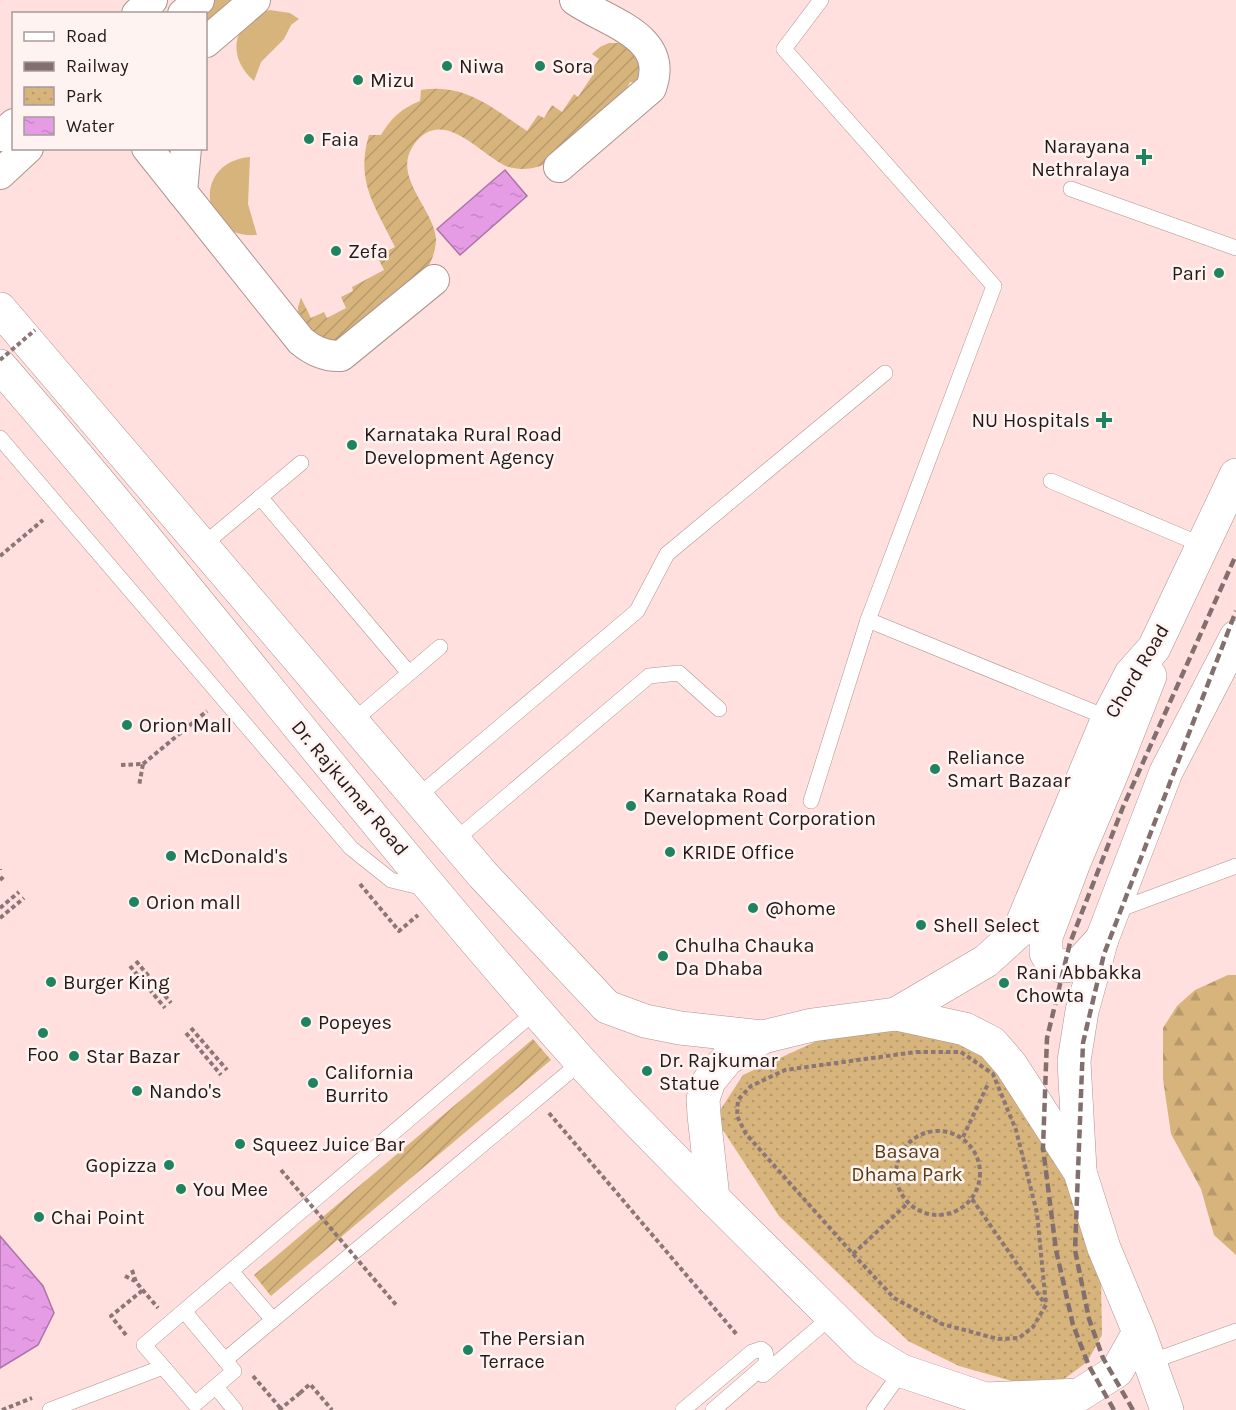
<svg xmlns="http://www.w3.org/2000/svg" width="1236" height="1410" viewBox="0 0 1236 1410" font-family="Karla,sans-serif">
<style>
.grass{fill:#d7b47c}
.forest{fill:url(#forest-firs)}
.park{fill:url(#park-dots)}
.garden{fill:url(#garden-furrows)}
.water{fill:url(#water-ripples);stroke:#ac74a7;stroke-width:1.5}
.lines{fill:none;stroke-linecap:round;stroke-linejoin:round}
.service-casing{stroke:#af9390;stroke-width:16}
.minor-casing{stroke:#af9390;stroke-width:32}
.secondary-casing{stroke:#af9390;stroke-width:34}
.primary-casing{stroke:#af9390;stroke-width:34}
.path{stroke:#8c7776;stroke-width:4;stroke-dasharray:4.5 3;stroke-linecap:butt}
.service{stroke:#fff;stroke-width:15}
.minor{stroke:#fff;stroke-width:30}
.secondary{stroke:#fff;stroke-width:33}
.primary{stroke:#fff;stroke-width:33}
.rail{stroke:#836f6d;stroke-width:4.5;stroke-dasharray:9 4.5;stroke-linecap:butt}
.path-bridge{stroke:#8c7776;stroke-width:4;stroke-dasharray:4.5 3;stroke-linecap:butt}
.poi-dot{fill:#1e835e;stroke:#fff3f1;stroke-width:2}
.labels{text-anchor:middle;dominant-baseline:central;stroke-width:5;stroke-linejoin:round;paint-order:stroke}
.poi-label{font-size:20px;fill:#231817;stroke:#fff3f1;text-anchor:start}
.street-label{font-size:20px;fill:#231817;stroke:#fff3f1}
.park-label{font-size:20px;fill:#533d15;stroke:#fff3f1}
</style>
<defs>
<pattern id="forest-firs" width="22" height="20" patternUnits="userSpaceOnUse" patternTransform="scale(1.5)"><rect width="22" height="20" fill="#d7b47c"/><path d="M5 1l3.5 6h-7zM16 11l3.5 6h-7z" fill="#b89a6a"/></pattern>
<pattern id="park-dots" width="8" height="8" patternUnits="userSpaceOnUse" patternTransform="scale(1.5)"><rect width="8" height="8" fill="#d7b47c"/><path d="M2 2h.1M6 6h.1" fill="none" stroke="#b89a6a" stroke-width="1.8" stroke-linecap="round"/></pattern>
<pattern id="garden-furrows" width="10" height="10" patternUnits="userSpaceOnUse" patternTransform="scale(1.5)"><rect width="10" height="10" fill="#d7b47c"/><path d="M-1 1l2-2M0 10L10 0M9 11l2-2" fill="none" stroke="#b89a6a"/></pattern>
<pattern id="water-ripples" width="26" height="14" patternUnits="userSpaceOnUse" patternTransform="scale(1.5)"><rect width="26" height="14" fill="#e69ce5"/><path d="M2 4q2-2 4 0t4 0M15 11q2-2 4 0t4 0" fill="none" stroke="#c586c4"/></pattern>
</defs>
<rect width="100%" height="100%" fill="#ffe0de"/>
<g class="grass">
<path d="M206,0H238L206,28Z"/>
<path d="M270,10L290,13L299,19L291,25L284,39L261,62L254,81C225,56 233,19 270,10Z"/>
<path d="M250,157L248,204L257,235C200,240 191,162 250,157Z"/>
</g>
<path class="forest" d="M1228,975H1236V1255L1214,1235L1201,1189L1171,1134L1163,1079V1028L1177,1006L1195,990Z"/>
<path class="park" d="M896,1029L970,1047L996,1068L1070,1179L1101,1284L1102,1335L1087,1362L1060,1382L1019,1383L959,1366L908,1341L779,1216L715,1118L743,1075L819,1040Z"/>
<g class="garden">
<path d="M609,43H620L638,51L645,85L630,82C627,88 625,94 622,99C614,110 595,122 584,132C571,143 555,163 537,167C527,170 511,170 502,164C476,150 440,106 413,146C392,177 434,209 436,239C436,250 432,260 427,269L339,343H321L298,316V307L301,298L311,318L324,312L327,318L346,308L341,297L353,291L352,287L384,270L377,256L395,247C375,206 355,181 369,135H381C391,118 402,108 420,101L421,90C466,83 492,108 527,131L538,115L544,118L552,105L562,112L574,94L578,97L592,76L589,74L599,59L592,54L600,47Z"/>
<path d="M533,1039L551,1060L271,1296L254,1275Z"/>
</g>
<g class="water">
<path d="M505,170L527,196L460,255L437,229Z"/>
<path d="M0,1236L43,1286L54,1313L38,1345L0,1368Z"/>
</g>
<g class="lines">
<defs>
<g id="service">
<path d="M821,0L784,49L994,286L868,620"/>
<path d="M1071,189L1236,248"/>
<path d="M0,438L351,848L391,880L424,888"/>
<path d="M1051,481L1202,545"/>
<path d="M260,497L409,673"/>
<path d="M202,546L301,463"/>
<path d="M352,722L440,647"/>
<path d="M417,797L637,611L667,554L885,373"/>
<path d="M811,801L868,620L1108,718"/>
<path d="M454,841L649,676L679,673L719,709"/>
<path d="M1115,911L1236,866"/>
<path d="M231,1271L273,1320"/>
<path d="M184,1311L537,1010"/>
<path d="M184,1311L234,1371L195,1404L144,1345Z"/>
<path d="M225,1360L581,1062"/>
<path d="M1150,1362L1236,1331"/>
<path d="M763,1375L832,1316"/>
<path d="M216,1387L235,1410"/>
<path d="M50,1410L163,1367"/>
<path d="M683,1410L752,1352L761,1349L765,1352L767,1362L765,1365L713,1410"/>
<path d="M874,1410L902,1371"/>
</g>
<g id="minor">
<path d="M137,14L152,0"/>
<path d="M183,14L199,0"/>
<path d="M206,42L255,0"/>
<path d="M0,136L14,124"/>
<path d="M147,148L301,341C313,351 325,357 341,356L434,280"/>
<path d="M559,167L651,88C670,36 608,23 575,0"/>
<path d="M0,174L28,148"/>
<path d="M182,192L186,148"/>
</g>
<g id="secondary">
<path d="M0,309L483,875L607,1007L645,1021L680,1028L763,1037"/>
<path d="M0,366C199,594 380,838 583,1064C625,1110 669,1154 713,1198"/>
</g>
<g id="primary">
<path d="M1102,939L1082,961L1074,965L1061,966L1052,963L1046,953V937L1075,860L1112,773L1150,676"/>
<path d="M896,1014L986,961L1019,931L1108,718L1131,674L1154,648L1236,475"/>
<path d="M1080,1170L1074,1061L1082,1011L1102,939L1166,772L1236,637"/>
<path d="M1139,1332L1117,1371L1079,1395L985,1399L902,1371L865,1349L713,1198L704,1115L703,1099L709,1081L727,1059L763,1037L812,1025L850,1020L896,1014L965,1029L992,1043L1011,1065L1080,1172L1104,1248L1139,1332L1167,1410"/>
</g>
</defs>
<use href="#service" class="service-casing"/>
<use href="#minor" class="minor-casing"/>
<use href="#secondary" class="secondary-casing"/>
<use href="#primary" class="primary-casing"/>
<g class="path">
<path d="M0,556L43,520"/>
<path d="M143,764L207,711"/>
<path d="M121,765L143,764L139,786"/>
<path d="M0,870V869"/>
<path d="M0,880L5,875"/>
<path d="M360,884L399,931L418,915"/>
<path d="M0,908L19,892"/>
<path d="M0,918L24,898"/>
<path d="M136,961L171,1003"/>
<path d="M130,966L165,1008"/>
<path d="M191,1028L227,1070"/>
<path d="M186,1033L221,1075"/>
<path d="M916,1052H961L993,1074L1016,1130L1037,1213L1046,1305L1033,1327L1019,1338L998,1339L942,1324L894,1298L853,1254L746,1134L737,1116L738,1100L751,1086L785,1070Z"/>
<path d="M549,1113L738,1336"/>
<circle cx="938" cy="1173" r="42"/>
<path d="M963,1137L988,1084"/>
<path d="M972,1199L1045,1304"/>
<path d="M853,1254L908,1203"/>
<path d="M132,1270L136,1282L158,1308"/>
<path d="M125,1276L135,1281"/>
<path d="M126,1335L111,1316L143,1290"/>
<path d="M253,1376L282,1410"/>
<path d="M300,1393L310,1384L332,1410"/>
<path d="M2,1410L32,1398"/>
</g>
<use href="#service" class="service"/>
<use href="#minor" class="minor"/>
<use href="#secondary" class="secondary"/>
<use href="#primary" class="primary"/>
<g class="rail">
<path d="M1114,1410L1089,1366L1073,1325L1056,1250L1043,1148L1047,1038L1070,943L1123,807L1236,555"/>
<path d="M1133,1410L1103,1358L1089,1319L1075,1250L1083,1043L1104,954L1236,611"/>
</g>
<g class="path-bridge">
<path d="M0,360L35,330"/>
<path d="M281,1170L397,1306"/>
<path d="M279,1410L300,1393"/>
</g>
</g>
<g class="poi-dot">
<circle cx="447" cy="66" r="6"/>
<circle cx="540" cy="66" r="6"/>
<circle cx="358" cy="80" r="6"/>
<circle cx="309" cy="139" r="6"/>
<path d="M1141 148h6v6h6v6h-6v6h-6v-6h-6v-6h6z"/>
<circle cx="336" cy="251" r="6"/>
<circle cx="1219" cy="273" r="6"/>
<path d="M1101 411h6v6h6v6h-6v6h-6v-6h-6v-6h6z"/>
<circle cx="352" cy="445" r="6"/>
<circle cx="127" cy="725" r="6"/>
<circle cx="935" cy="769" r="6"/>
<circle cx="631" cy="806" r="6"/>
<circle cx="670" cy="852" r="6"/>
<circle cx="171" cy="856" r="6"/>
<circle cx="134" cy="902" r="6"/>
<circle cx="753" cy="908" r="6"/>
<circle cx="921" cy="925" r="6"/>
<circle cx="663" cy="956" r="6"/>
<circle cx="51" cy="982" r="6"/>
<circle cx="1004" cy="983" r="6"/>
<circle cx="306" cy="1022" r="6"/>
<circle cx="43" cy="1033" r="6"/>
<circle cx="74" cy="1056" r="6"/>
<circle cx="647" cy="1071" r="6"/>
<circle cx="313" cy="1083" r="6"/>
<circle cx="137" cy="1091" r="6"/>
<circle cx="240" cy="1144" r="6"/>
<circle cx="169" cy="1165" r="6"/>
<circle cx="181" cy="1189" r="6"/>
<circle cx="39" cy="1217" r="6"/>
<circle cx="468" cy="1350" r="6"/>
</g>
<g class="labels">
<g class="poi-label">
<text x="459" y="66">Niwa</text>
<text x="552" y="66">Sora</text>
<text x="370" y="80">Mizu</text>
<text x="321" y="139">Faia</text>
<text x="1130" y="146" text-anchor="end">Narayana<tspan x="1130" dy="23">Nethralaya</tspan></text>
<text x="348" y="251">Zefa</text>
<text x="1207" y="273" text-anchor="end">Pari</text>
<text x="1090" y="420" text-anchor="end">NU Hospitals</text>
<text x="364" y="434">Karnataka Rural Road<tspan x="364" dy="23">Development Agency</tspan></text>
<text x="139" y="725">Orion Mall</text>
<text x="947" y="757">Reliance<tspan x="947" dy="23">Smart Bazaar</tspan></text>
<text x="643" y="795">Karnataka Road<tspan x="643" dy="23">Development Corporation</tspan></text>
<text x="682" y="852">KRIDE Office</text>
<text x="183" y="856">McDonald's</text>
<text x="146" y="902">Orion mall</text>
<text x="765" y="908">@home</text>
<text x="933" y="925">Shell Select</text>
<text x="675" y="945">Chulha Chauka<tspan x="675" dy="23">Da Dhaba</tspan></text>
<text x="1016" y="972">Rani Abbakka<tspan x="1016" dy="23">Chowta</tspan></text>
<text x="63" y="982">Burger King</text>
<text x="318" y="1022">Popeyes</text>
<text x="43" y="1054" text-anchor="middle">Foo</text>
<text x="86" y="1056">Star Bazar</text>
<text x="659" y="1060">Dr. Rajkumar<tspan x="659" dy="23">Statue</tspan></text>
<text x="325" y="1072">California<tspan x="325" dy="23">Burrito</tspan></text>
<text x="149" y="1091">Nando's</text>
<text x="252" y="1144">Squeez Juice Bar</text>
<text x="157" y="1165" text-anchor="end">Gopizza</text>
<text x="193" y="1189">You Mee</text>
<text x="51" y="1217">Chai Point</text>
<text x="480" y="1338">The Persian<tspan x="480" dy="23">Terrace</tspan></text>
</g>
<g class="street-label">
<text transform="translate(1137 671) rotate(-59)">Chord Road</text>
<text transform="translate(350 788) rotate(50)">Dr. Rajkumar Road</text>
</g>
<g class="park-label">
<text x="907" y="1151">Basava<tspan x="907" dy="23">Dhama Park</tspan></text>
</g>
</g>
<rect x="12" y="12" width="195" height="138" fill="#fff3f1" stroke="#a79b9a" stroke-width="1.5"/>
<rect x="24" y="32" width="30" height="9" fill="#ffffff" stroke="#a79b9a" stroke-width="1.5"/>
<text x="66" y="42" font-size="18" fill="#231817">Road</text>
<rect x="24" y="62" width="30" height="9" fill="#836f6d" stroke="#a79b9a" stroke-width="1.5"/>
<text x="66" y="72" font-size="18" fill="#231817">Railway</text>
<rect x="24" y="87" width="30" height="18" fill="url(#park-dots)" stroke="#a79b9a" stroke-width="1.5"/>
<text x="66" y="102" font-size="18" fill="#231817">Park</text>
<rect x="24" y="117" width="30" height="18" fill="url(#water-ripples)" stroke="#a79b9a" stroke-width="1.5"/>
<text x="66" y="132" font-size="18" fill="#231817">Water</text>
</svg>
